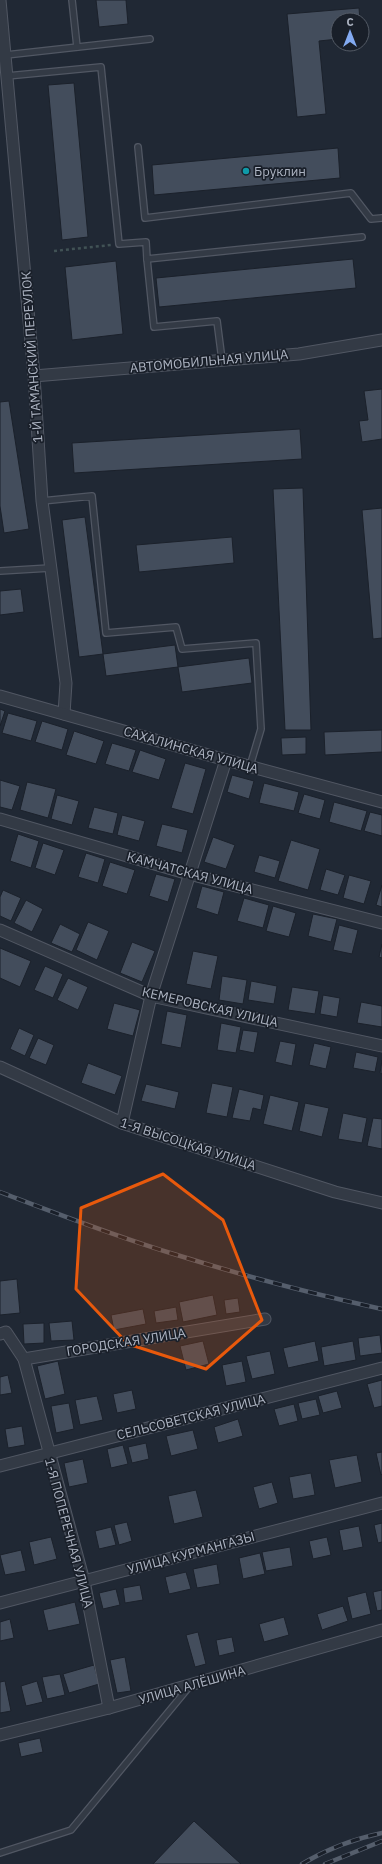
<svg xmlns="http://www.w3.org/2000/svg" width="382" height="1864" viewBox="0 0 382 1864" font-family="'IBM Plex Sans',sans-serif">
<style>
.building{fill:#434d5c;stroke:#1b212b}
.lines{fill:none;stroke-linecap:round;stroke-linejoin:round}
.service-casing{stroke:#515763;stroke-width:8}
.minor-casing{stroke:#515763;stroke-width:13}
.path{stroke:#415255;stroke-width:2.5;stroke-dasharray:3 3;stroke-linecap:butt}
.service{stroke:#333a45;stroke-width:5.5}
.minor{stroke:#333a45;stroke-width:11}
.rail-casing{stroke:#555e6c;stroke-width:4.5}
.rail{stroke:#191f29;stroke-width:3;stroke-dasharray:9;stroke-linecap:butt}
.marked{fill:#e8590c;fill-opacity:0.2;stroke:#e8590c;stroke-width:3;stroke-linejoin:round}
.culture-dot{fill:#0f9aa8;stroke:#191f29;stroke-width:1.5}
.labels{text-anchor:middle;dominant-baseline:central;stroke-width:3.5;stroke-linejoin:round;paint-order:stroke}
.poi-label{font-size:13px;fill:#adb4c2;stroke:#191f29;text-anchor:start}
.street-label{font-size:13px;fill:#adb4c2;stroke:#191f29}
</style>
<rect width="100%" height="100%" fill="#202834"/>
<g class="building">
<path d="M96,0H126L128,24L99,27Z"/>
<path d="M359,8L360,20H338V39L319,41L326,114L297,117L287,14Z"/>
<path d="M74,83L88,237L62,240L48,85Z"/>
<path d="M338,148L340,178L154,195L152,165Z"/>
<path d="M353,259L356,288L159,307L156,278Z"/>
<path d="M116,261L123,334L72,340L65,267Z"/>
<path d="M382,389V439L362,442L359,421L368,420L364,391Z"/>
<path d="M9,401L29,529L4,533L0,506V402Z"/>
<path d="M300,429L302,459L74,473L72,443Z"/>
<path d="M303,488L311,730H285L273,489Z"/>
<path d="M382,508V638L373,639L362,510Z"/>
<path d="M85,517L103,654L79,657L62,520Z"/>
<path d="M232,537L234,563L139,572L136,545Z"/>
<path d="M21,589L24,612L0,615V591Z"/>
<path d="M175,645L178,667L106,676L103,654Z"/>
<path d="M249,658L252,683L182,692L178,667Z"/>
<path d="M0,709L5,711L0,726Z"/>
<path d="M8,713L37,721L31,741L2,733Z"/>
<path d="M42,721L68,729L62,750L35,742Z"/>
<path d="M382,730V752L325,755L324,732Z"/>
<path d="M74,731L104,741L96,764L66,755Z"/>
<path d="M306,737V754L282,755L281,738Z"/>
<path d="M112,743L136,750L129,771L105,764Z"/>
<path d="M140,750L166,759L159,780L132,772Z"/>
<path d="M185,763L206,769L193,814L171,808Z"/>
<path d="M232,775L254,781L249,799L227,792Z"/>
<path d="M0,780L20,786L12,810L0,807Z"/>
<path d="M27,782L56,789L48,818L20,810Z"/>
<path d="M264,783L299,792L294,811L259,803Z"/>
<path d="M304,794L325,800L320,819L298,813Z"/>
<path d="M57,795L79,801L72,825L51,819Z"/>
<path d="M334,802L367,811L361,831L329,822Z"/>
<path d="M94,807L118,813L113,834L88,828Z"/>
<path d="M370,812L382,815V836L364,831Z"/>
<path d="M122,815L145,821L139,841L117,835Z"/>
<path d="M162,824L188,830L182,853L156,846Z"/>
<path d="M18,834L39,841L31,868L10,861Z"/>
<path d="M213,837L235,845L226,869L204,862Z"/>
<path d="M291,840L320,849L308,890L278,881Z"/>
<path d="M43,843L64,850L55,875L35,868Z"/>
<path d="M86,853L105,859L98,883L78,877Z"/>
<path d="M259,855L280,861L275,878L254,872Z"/>
<path d="M110,862L135,870L127,894L102,886Z"/>
<path d="M326,869L345,875L338,895L320,890Z"/>
<path d="M156,874L175,879L168,902L149,896Z"/>
<path d="M349,875L371,881L364,904L343,898Z"/>
<path d="M382,885V907L376,905Z"/>
<path d="M202,886L224,892L218,915L196,908Z"/>
<path d="M3,890L21,898L11,921L0,916V897Z"/>
<path d="M244,898L269,905L263,928L237,921Z"/>
<path d="M26,900L43,909L32,932L14,923Z"/>
<path d="M273,906L296,913L289,937L266,931Z"/>
<path d="M313,914L337,919L331,942L308,936Z"/>
<path d="M88,922L109,931L97,960L76,950Z"/>
<path d="M60,924L80,934L72,952L51,943Z"/>
<path d="M339,925L358,930L352,954L333,950Z"/>
<path d="M132,942L155,951L142,982L120,973Z"/>
<path d="M382,944V958L379,957Z"/>
<path d="M0,948L31,961L20,987L0,978Z"/>
<path d="M193,951L218,956L211,989L186,984Z"/>
<path d="M45,966L63,974L53,998L34,990Z"/>
<path d="M222,976L247,980L243,1004L219,1000Z"/>
<path d="M68,978L88,987L78,1010L57,1000Z"/>
<path d="M251,981L277,986L274,1004L248,1000Z"/>
<path d="M292,987L319,991L315,1014L288,1010Z"/>
<path d="M323,995L340,998L337,1017L320,1014Z"/>
<path d="M361,1002L382,1006V1027L357,1023Z"/>
<path d="M114,1003L140,1010L133,1036L107,1029Z"/>
<path d="M167,1011L187,1015L181,1048L161,1044Z"/>
<path d="M221,1023L241,1027L236,1053L217,1050Z"/>
<path d="M19,1028L34,1035L25,1056L10,1049Z"/>
<path d="M243,1030L258,1032L254,1053L239,1050Z"/>
<path d="M38,1038L54,1045L46,1065L29,1058Z"/>
<path d="M280,1041L296,1044L292,1066L275,1062Z"/>
<path d="M314,1043L331,1047L326,1069L309,1065Z"/>
<path d="M356,1052L378,1057L375,1072L353,1068Z"/>
<path d="M382,1060V1074L380,1073Z"/>
<path d="M88,1063L122,1076L115,1095L81,1083Z"/>
<path d="M212,1083L233,1087L227,1117L206,1113Z"/>
<path d="M146,1084L179,1092L175,1109L141,1101Z"/>
<path d="M239,1089L264,1095L261,1110L253,1108L250,1121L232,1118Z"/>
<path d="M270,1095L299,1102L292,1131L263,1124Z"/>
<path d="M305,1103L329,1108L322,1137L299,1131Z"/>
<path d="M343,1113L367,1118L362,1143L338,1139Z"/>
<path d="M373,1118L382,1119V1149L367,1146Z"/>
<path d="M17,1279L20,1313L0,1315V1281Z"/>
<path d="M213,1295L217,1315L183,1322L179,1302Z"/>
<path d="M238,1298L240,1312L226,1314L224,1300Z"/>
<path d="M176,1307L178,1320L156,1323L154,1311Z"/>
<path d="M143,1309L146,1324L114,1330L111,1315Z"/>
<path d="M72,1321L74,1340L51,1341L49,1323Z"/>
<path d="M44,1323V1343L24,1344L23,1324Z"/>
<path d="M380,1335L382,1353L360,1356L358,1338Z"/>
<path d="M203,1341L209,1364L186,1370L180,1346Z"/>
<path d="M315,1341L319,1361L288,1368L283,1348Z"/>
<path d="M353,1341L356,1360L324,1366L321,1347Z"/>
<path d="M270,1351L275,1374L252,1379L246,1356Z"/>
<path d="M58,1361L65,1394L45,1399L37,1366Z"/>
<path d="M242,1361L246,1382L226,1386L222,1365Z"/>
<path d="M8,1375L12,1393L0,1395V1377Z"/>
<path d="M382,1380V1406L374,1408L367,1384Z"/>
<path d="M132,1390L136,1409L117,1413L113,1394Z"/>
<path d="M337,1391L342,1408L323,1413L318,1396Z"/>
<path d="M97,1396L103,1420L80,1425L75,1400Z"/>
<path d="M316,1399L320,1415L302,1419L298,1403Z"/>
<path d="M69,1403L74,1429L56,1433L51,1406Z"/>
<path d="M294,1404L298,1421L279,1426L274,1409Z"/>
<path d="M238,1419L243,1436L218,1443L214,1427Z"/>
<path d="M22,1426L25,1445L8,1448L5,1429Z"/>
<path d="M193,1430L198,1449L171,1456L166,1436Z"/>
<path d="M146,1443L149,1459L132,1463L128,1447Z"/>
<path d="M123,1445L128,1464L111,1468L107,1449Z"/>
<path d="M382,1452V1474L381,1475L376,1453Z"/>
<path d="M357,1455L362,1482L335,1488L329,1460Z"/>
<path d="M83,1459L88,1483L69,1487L64,1463Z"/>
<path d="M311,1473L315,1495L293,1499L289,1477Z"/>
<path d="M272,1482L278,1503L259,1509L253,1487Z"/>
<path d="M196,1490L203,1517L174,1524L168,1496Z"/>
<path d="M127,1522L132,1541L119,1545L114,1525Z"/>
<path d="M382,1523V1542L378,1543L374,1525Z"/>
<path d="M359,1526L363,1547L343,1551L339,1530Z"/>
<path d="M111,1527L116,1545L99,1549L95,1531Z"/>
<path d="M51,1537L57,1559L34,1565L29,1542Z"/>
<path d="M327,1537L331,1555L313,1559L309,1541Z"/>
<path d="M290,1547L293,1566L266,1571L262,1552Z"/>
<path d="M21,1550L26,1571L5,1575L0,1555Z"/>
<path d="M260,1553L265,1574L243,1579L239,1558Z"/>
<path d="M217,1564L220,1584L197,1588L193,1569Z"/>
<path d="M186,1572L191,1589L169,1594L165,1577Z"/>
<path d="M140,1585L143,1600L125,1603L123,1588Z"/>
<path d="M116,1589L120,1605L103,1609L99,1593Z"/>
<path d="M382,1590V1610L377,1611L373,1592Z"/>
<path d="M366,1592L371,1614L352,1619L347,1597Z"/>
<path d="M75,1602L80,1624L48,1631L43,1610Z"/>
<path d="M343,1606L348,1621L322,1630L317,1614Z"/>
<path d="M284,1617L289,1635L264,1642L259,1624Z"/>
<path d="M10,1619L14,1638L0,1641V1622Z"/>
<path d="M198,1632L206,1664L195,1667L186,1635Z"/>
<path d="M232,1637L235,1652L219,1656L216,1640Z"/>
<path d="M125,1657L131,1691L117,1693L110,1660Z"/>
<path d="M94,1665L99,1684L69,1693L63,1674Z"/>
<path d="M60,1674L65,1695L47,1699L42,1677Z"/>
<path d="M5,1681L11,1711L0,1713V1682Z"/>
<path d="M37,1681L43,1702L26,1706L21,1686Z"/>
<path d="M40,1738L43,1752L21,1757L18,1743Z"/>
<path d="M194,1821L241,1864H153Z"/>
</g>
<g class="lines">
<defs>
<g id="service">
<path d="M72,0L77,47"/>
<path d="M6,55L150,39"/>
<path d="M7,76L101,67L119,244L146,242L147,259L362,237"/>
<path d="M138,147L145,218L351,193L371,219L382,218"/>
<path d="M147,259L154,327L217,321L222,360"/>
<path d="M42,501L92,496L106,633L176,627L182,649L256,643L261,729L250,766"/>
<path d="M0,571L50,568"/>
<path d="M0,1853L71,1830L189,1687"/>
</g>
<g id="minor">
<path d="M0,0L34,376L42,501L66,683L64,714"/>
<path d="M34,376L299,354L382,340"/>
<path d="M0,696L226,760L382,802"/>
<path d="M0,819L189,874L382,923"/>
<path d="M0,930L151,996L382,1046"/>
<path d="M0,1067L122,1123L335,1192L382,1203"/>
<path d="M122,1123L151,996L226,760"/>
<path d="M0,1334L6,1332L24,1359L265,1319"/>
<path d="M24,1359L84,1581L109,1708"/>
<path d="M0,1466L382,1368"/>
<path d="M0,1603L382,1503"/>
<path d="M0,1735L109,1708L382,1630"/>
</g>
</defs>
<use href="#service" class="service-casing"/>
<use href="#minor" class="minor-casing"/>
<path class="path" d="M54,251L111,245"/>
<use href="#service" class="service"/>
<use href="#minor" class="minor"/>
<defs>
<g id="rail">
<path d="M0,1192C58,1214 117,1237 177,1255C244,1276 313,1294 382,1309"/>
<path d="M302,1864C327,1849 354,1839 382,1833"/>
<path d="M325,1864L382,1841"/>
</g>
</defs>
<use href="#rail" class="rail-casing"/>
<use href="#rail" class="rail"/>
</g>
<path class="marked" d="M163,1174L223,1220L262,1320L206,1369L128,1344L76,1289L81,1208Z"/>
<circle class="culture-dot" cx="246" cy="171" r="4"/>
<g class="labels">
<g class="poi-label">
<text x="254" y="171">Бруклин</text>
</g>
<g class="street-label">
<text transform="translate(32 357) rotate(-94)">1-Й ТАМАНСКИЙ ПЕРЕУЛОК</text>
<text transform="translate(209 361) rotate(-5)">АВТОМОБИЛЬНАЯ УЛИЦА</text>
<text transform="translate(191 750) rotate(16)">САХАЛИНСКАЯ УЛИЦА</text>
<text transform="translate(190 873) rotate(15)">КАМЧАТСКАЯ УЛИЦА</text>
<text transform="translate(210 1007) rotate(13)">КЕМЕРОВСКАЯ УЛИЦА</text>
<text transform="translate(188 1144) rotate(18)">1-Я ВЫСОЦКАЯ УЛИЦА</text>
<text transform="translate(126 1342) rotate(-9)">ГОРОДСКАЯ УЛИЦА</text>
<text transform="translate(191 1417) rotate(-14)">СЕЛЬСОВЕТСКАЯ УЛИЦА</text>
<text transform="translate(69 1533) rotate(75)">1-Я ПОПЕРЕЧНАЯ УЛИЦА</text>
<text transform="translate(191 1553) rotate(-15)">УЛИЦА КУРМАНГАЗЫ</text>
<text transform="translate(192 1685) rotate(-16)">УЛИЦА АЛЁШИНА</text>
</g>
</g>
<g transform="translate(350 32)"><circle r="19" fill="#191f29" stroke="#545b66"/>
<path d="M0-3L7 15L0 10L-7 15Z" fill="#83aaf1"/>
<text y="-6" font-size="11" font-weight="bold" text-anchor="middle" fill="#adb4c2">С</text>
</g>
</svg>
